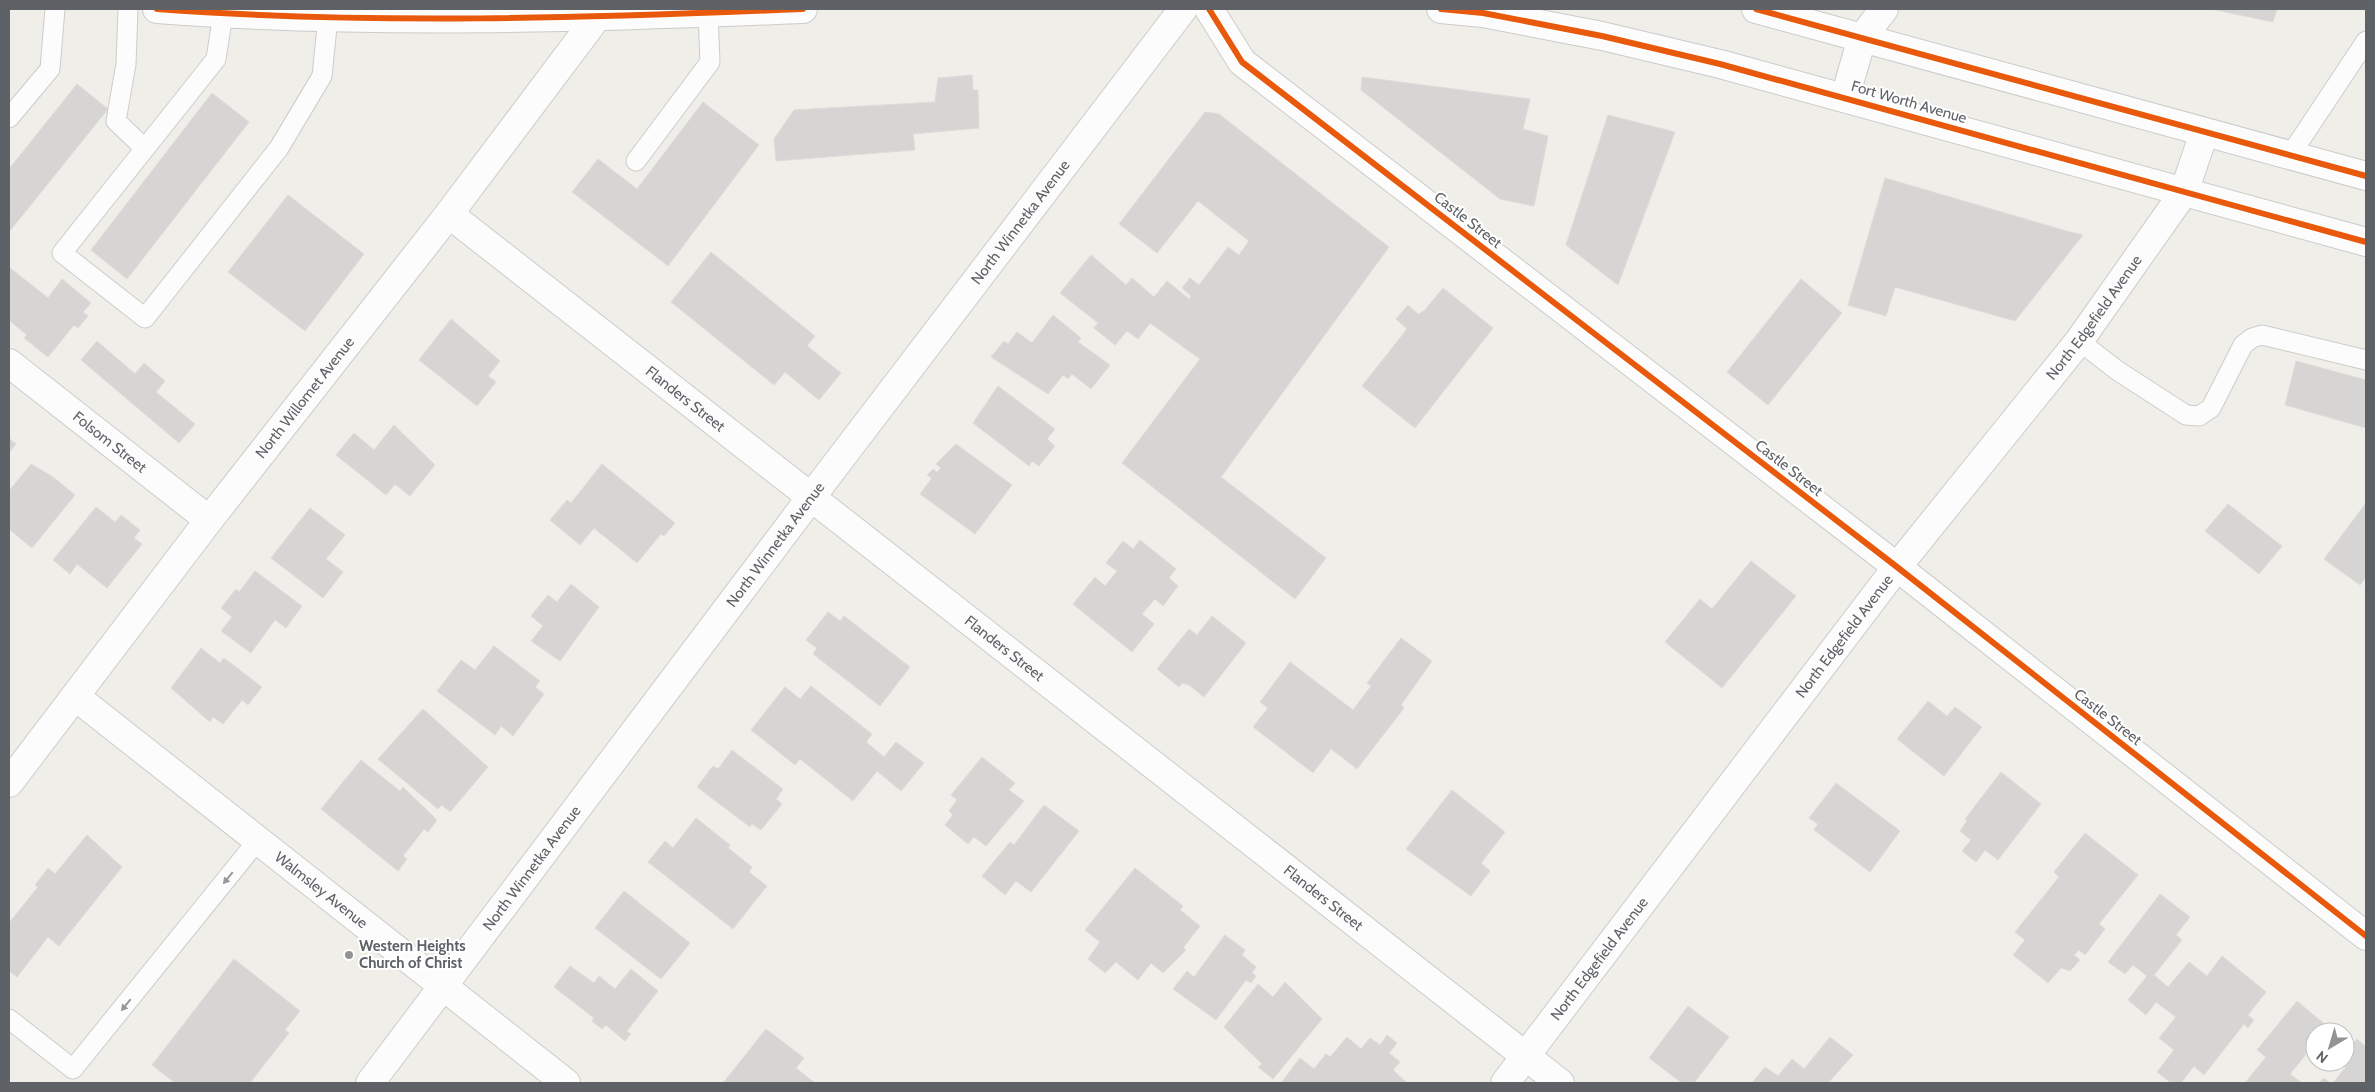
<svg xmlns="http://www.w3.org/2000/svg" width="2375" height="1092" viewBox="0 0 2375 1092" font-family="Cabin,sans-serif">
<style>
.building{fill:#d6d5d3;stroke:#dedcd8}
.lines{fill:none;stroke-linecap:round;stroke-linejoin:round}
.service-casing{stroke:#cccccb;stroke-width:21}
.minor-casing{stroke:#cccccb;stroke-width:30}
.secondary-casing{stroke:#cbcbc9;stroke-width:30}
.service{stroke:#fdfcfc;stroke-width:19}
.minor{stroke:#fdfcfc;stroke-width:28}
.secondary{stroke:#fdfcfc;stroke-width:28}
.cycleway-casing{stroke:#fff;stroke-width:9}
.cycleway{stroke:#e8590c;stroke-width:6}
.oneway{fill:#96989b}
.poi-dot{fill:#919394;stroke:#fff;stroke-width:2}
.labels{text-anchor:middle;dominant-baseline:central;stroke-width:4;stroke-linejoin:round;paint-order:stroke}
.street-label{font-size:15px;fill:#5e6267;stroke:#fff}
.poi-label{font-size:15px;font-weight:bold;fill:#5e6267;stroke:#fff;text-anchor:start}
</style>
<rect width="100%" height="100%" fill="#efeee9"/>
<g class="building">
<path d="M2211,9H2277L2273,22Z"/>
<path d="M972,75L973,90H978L979,128L913,134L915,150L776,161L774,139L794,110L935,102L938,78Z"/>
<path d="M1362,77L1530,99L1523,129L1548,136L1534,206L1500,199L1361,90Z"/>
<path d="M77,84L108,109L9,232V169Z"/>
<path d="M212,93L249,122L127,279L91,250Z"/>
<path d="M703,102L759,145L668,266L572,192L598,159L637,189Z"/>
<path d="M1205,112L1219,114L1389,247L1221,477L1326,558L1295,599L1122,463L1200,359L1150,323L1138,339L1127,331L1115,345L1094,328L1098,323L1060,293L1091,255L1126,285L1132,278L1154,297L1167,281L1189,299L1191,296L1182,288L1190,278L1199,285L1228,247L1239,255L1249,241L1198,201L1157,253L1119,224Z"/>
<path d="M1608,115L1675,132L1618,285L1566,245Z"/>
<path d="M1885,178L2070,232L2083,235L2015,321L1895,287L1886,316L1848,305Z"/>
<path d="M288,195L364,254L305,331L228,272Z"/>
<path d="M711,252L815,336L807,346L841,373L819,400L785,372L774,385L671,302Z"/>
<path d="M9,267L48,298L62,279L91,303L83,312L88,316L78,328L74,325L48,357L24,338L27,335L9,320Z"/>
<path d="M1801,279L1842,313L1768,405L1727,372Z"/>
<path d="M1443,288L1493,328L1415,428L1362,386L1407,329L1396,319L1408,305L1418,314L1424,311Z"/>
<path d="M1053,315L1081,338L1078,342L1110,365L1091,389L1072,374L1068,379L1063,375L1048,394L991,357L1004,341L1008,344L1017,332L1032,343Z"/>
<path d="M451,319L500,361L488,376L496,382L477,406L419,360Z"/>
<path d="M97,341L135,374L144,363L165,381L156,392L195,424L179,443L81,360Z"/>
<path d="M2296,361L2366,380V428L2285,405Z"/>
<path d="M998,386L1055,429L1047,439L1055,446L1039,466L1032,461L1029,466L973,423Z"/>
<path d="M394,425L435,465L410,496L395,484L386,495L336,455L354,433L374,450Z"/>
<path d="M9,438L16,444L9,453Z"/>
<path d="M956,444L1012,485L975,534L920,494L932,478L927,475L933,469L937,472L941,468L936,464Z"/>
<path d="M31,464L53,477L75,495L32,548L9,529V491Z"/>
<path d="M602,464L675,523L664,536L661,534L637,563L594,528L580,545L550,520L567,500L571,503Z"/>
<path d="M2366,503V577L2360,585L2324,559Z"/>
<path d="M2228,504L2282,546L2259,574L2205,531Z"/>
<path d="M96,507L115,522L121,515L140,530L134,538L142,544L107,588L77,564L70,574L53,560Z"/>
<path d="M310,508L345,535L326,559L343,572L323,598L271,558Z"/>
<path d="M1140,540L1176,569L1169,578L1178,586L1163,606L1155,599L1142,614L1154,624L1132,652L1073,604L1095,577L1105,586L1117,571L1106,563L1123,541L1133,549Z"/>
<path d="M1751,561L1796,596L1722,688L1665,642L1700,599L1712,609Z"/>
<path d="M255,571L302,606L286,628L275,620L251,653L221,631L232,617L221,608L236,589L239,592Z"/>
<path d="M571,584L599,607L560,661L531,641L543,626L531,616L548,595L557,602Z"/>
<path d="M828,612L840,621L844,616L910,667L880,706L813,654L817,648L806,640Z"/>
<path d="M1212,616L1246,643L1204,697L1189,685L1182,683L1179,687L1157,669L1189,629L1197,635Z"/>
<path d="M1401,638L1432,661L1401,705L1404,708L1357,769L1331,749L1313,773L1253,727L1268,708L1260,702L1290,662L1353,710L1371,686L1367,683Z"/>
<path d="M494,646L540,681L535,687L544,694L513,736L501,726L495,735L437,691L461,660L475,670Z"/>
<path d="M201,648L220,663L224,658L262,687L248,705L242,700L223,724L213,717L210,722L171,688Z"/>
<path d="M811,686L872,734L866,742L884,757L896,742L924,763L901,791L877,771L853,801L800,759L795,765L751,730L785,687L800,699Z"/>
<path d="M1928,701L1947,716L1955,707L1982,727L1944,776L1897,739Z"/>
<path d="M423,709L488,767L450,812L442,805L438,809L378,759Z"/>
<path d="M732,750L783,789L776,799L782,804L761,830L752,824L750,827L697,787L713,766L718,769Z"/>
<path d="M982,757L1015,783L1009,790L1024,801L986,846L974,837L968,844L945,825L953,815L949,811L957,800L951,795Z"/>
<path d="M361,760L400,791L403,787L437,820L428,832L424,829L403,856L407,859L398,871L321,809Z"/>
<path d="M2001,772L2041,804L1998,860L1985,850L1976,862L1962,851L1971,840L1960,831L1967,821L1965,819Z"/>
<path d="M1836,783L1900,831L1870,872L1814,830L1818,824L1809,818Z"/>
<path d="M1452,790L1505,832L1481,863L1490,871L1471,896L1406,849Z"/>
<path d="M1044,805L1079,831L1031,892L1016,881L1005,895L982,876L1010,842L1014,845Z"/>
<path d="M696,818L730,845L728,848L752,867L749,872L767,886L733,929L648,862L665,841L673,848Z"/>
<path d="M2085,833L2138,875L2099,924L2105,929L2085,955L2079,950L2074,955L2080,960L2070,971L2061,968L2048,983L2013,955L2025,940L2015,932L2059,877L2054,872Z"/>
<path d="M87,835L122,867L59,946L48,937L17,977L9,971V923L38,887L35,885L48,868L55,874Z"/>
<path d="M1135,868L1183,906L1180,910L1200,926L1183,948L1186,950L1163,973L1151,963L1138,980L1116,962L1105,973L1088,959L1100,942L1085,930Z"/>
<path d="M624,891L690,943L661,979L595,928Z"/>
<path d="M2160,894L2190,917L2176,935L2182,940L2154,975L2168,987L2189,962L2207,976L2222,956L2266,992L2248,1015L2254,1020L2248,1028L2244,1024L2204,1075L2194,1066L2181,1083H2171L2157,1072L2174,1050L2159,1038L2176,1017L2156,1002L2146,1015L2128,1000L2147,976L2133,965L2125,974L2108,962Z"/>
<path d="M1225,935L1245,950L1242,955L1256,967L1252,973L1256,976L1251,983L1246,980L1216,1020L1173,989L1187,971L1194,977Z"/>
<path d="M234,959L300,1011L285,1030L289,1033L250,1083H175L152,1065Z"/>
<path d="M570,966L594,983L599,976L615,989L631,969L658,991L627,1031L631,1034L625,1041L606,1025L602,1029L592,1021L594,1018L554,987Z"/>
<path d="M1285,982L1322,1019L1273,1079L1258,1067L1262,1064L1224,1027L1258,984L1273,997Z"/>
<path d="M2297,1001L2328,1027L2324,1032H2315V1043L2290,1074L2302,1083H2245L2266,1057L2257,1050Z"/>
<path d="M1688,1006L1729,1037L1694,1083H1682L1649,1058Z"/>
<path d="M766,1029L804,1058L796,1068L815,1083H723Z"/>
<path d="M1387,1035L1397,1043L1389,1053L1400,1062L1393,1070L1407,1083H1281L1300,1058L1314,1069L1326,1054L1330,1057L1347,1037L1361,1049L1370,1038L1380,1045Z"/>
<path d="M1830,1037L1853,1055L1828,1083H1752L1765,1067L1778,1076L1792,1059L1804,1069Z"/>
<path d="M2357,1039L2366,1047V1083H2333L2346,1067L2340,1062H2345V1054Z"/>
<path d="M2324,1078L2330,1083H2319Z"/>
</g>
<g class="lines">
<defs>
<g id="service">
<path d="M128,9L126,64L116,121L144,148"/>
<path d="M223,14L216,59L62,253L145,318L279,148L322,76L328,17"/>
<path d="M9,118L50,69L55,9"/>
<path d="M2289,157L2366,41"/>
<path d="M636,161L710,62L708,13"/>
<path d="M2079,341L2118,371L2186,415L2199,416L2211,408L2243,345L2252,338L2262,335L2366,360"/>
<path d="M9,1019L73,1069L258,840"/>
</g>
<g id="minor">
<path d="M1209,9L1242,62L1897,567L2366,936"/>
<path d="M1845,97L1862,38L1884,9"/>
<path id="s1" d="M449,214L1560,1083"/>
<path id="s2" d="M9,363L209,520"/>
<path id="s3" d="M76,697L566,1083"/>
<path id="s4" d="M9,783L209,520L449,214L597,17V9"/>
<path id="s5" d="M370,1083L812,496L1183,9"/>
<path id="s6" d="M1505,1083L1897,567L2079,341L2184,192L2204,133"/>
</g>
<g id="secondary">
<path d="M157,9C371,25 588,18 803,9"/>
<path d="M1441,9L1483,13L1602,36L1720,64L2366,242"/>
<path d="M1756,9L2366,176"/>
</g>
</defs>
<use href="#service" class="service-casing"/>
<use href="#minor" class="minor-casing"/>
<use href="#secondary" class="secondary-casing"/>
<use href="#service" class="service"/>
<use href="#minor" class="minor"/>
<use href="#secondary" class="secondary"/>
<defs>
<g id="cycleway">
<path d="M157,9C371,25 588,18 803,9"/>
<path d="M1209,9L1242,62L1897,567L2366,936"/>
<path d="M1441,9L1483,13L1602,36L1720,64L2366,242"/>
<path d="M1756,9L2366,176"/>
</g>
</defs>
<use href="#cycleway" class="cycleway-casing"/>
<use href="#cycleway" class="cycleway"/>
</g>
<defs><path id="oneway-solid" d="M-6-.8H1V-3.2L6.5 0L1 3.2V.8H-6Z" transform="scale(1.25)"/></defs>
<g class="oneway">
<use href="#oneway-solid" transform="translate(228 878) rotate(129)"/>
<use href="#oneway-solid" transform="translate(126 1005) rotate(129)"/>
</g>
<circle class="poi-dot" cx="349" cy="955" r="5"/>
<g class="labels">
<g class="street-label">
<text transform="translate(1909 102) rotate(16)">Fort Worth Avenue</text>
<text transform="translate(1468 220) rotate(38)">Castle Street</text>
<text stroke="none"><textPath href="#s5" startOffset="1079">North Winnetka Avenue</textPath></text>
<text stroke="none"><textPath href="#s6" startOffset="966">North Edgefield Avenue</textPath></text>
<text stroke="none"><textPath href="#s4" startOffset="486">North Willomet Avenue</textPath></text>
<text stroke="none"><textPath href="#s1" startOffset="300">Flanders Street</textPath></text>
<text stroke="none"><textPath href="#s2" startOffset="128">Folsom Street</textPath></text>
<text transform="translate(1789 468) rotate(38)">Castle Street</text>
<text stroke="none"><textPath href="#s5" startOffset="674">North Winnetka Avenue</textPath></text>
<text stroke="none"><textPath href="#s6" startOffset="561">North Edgefield Avenue</textPath></text>
<text stroke="none"><textPath href="#s1" startOffset="705">Flanders Street</textPath></text>
<text transform="translate(2108 717) rotate(38)">Castle Street</text>
<text stroke="none"><textPath href="#s5" startOffset="269">North Winnetka Avenue</textPath></text>
<text stroke="none"><textPath href="#s3" startOffset="312">Walmsley Avenue</textPath></text>
<text stroke="none"><textPath href="#s1" startOffset="1110">Flanders Street</textPath></text>
<text stroke="none"><textPath href="#s6" startOffset="156">North Edgefield Avenue</textPath></text>
</g>
<g class="poi-label">
<text x="359" y="946">Western Heights<tspan x="359" dy="17">Church of Christ</tspan></text>
</g>
</g>
<rect width="2375" height="1092" fill="none" stroke="#5e6267" stroke-width="20"/>
<g transform="translate(2330 1047) rotate(218)"><circle r="24" fill="#ffffff" stroke="#bfc0c2"/>
<path d="M0-4L9 19L0 12L-9 19Z" fill="#919394"/>
<text y="-8" font-size="14" font-weight="bold" text-anchor="middle" fill="#5e6267">N</text>
</g>
</svg>
